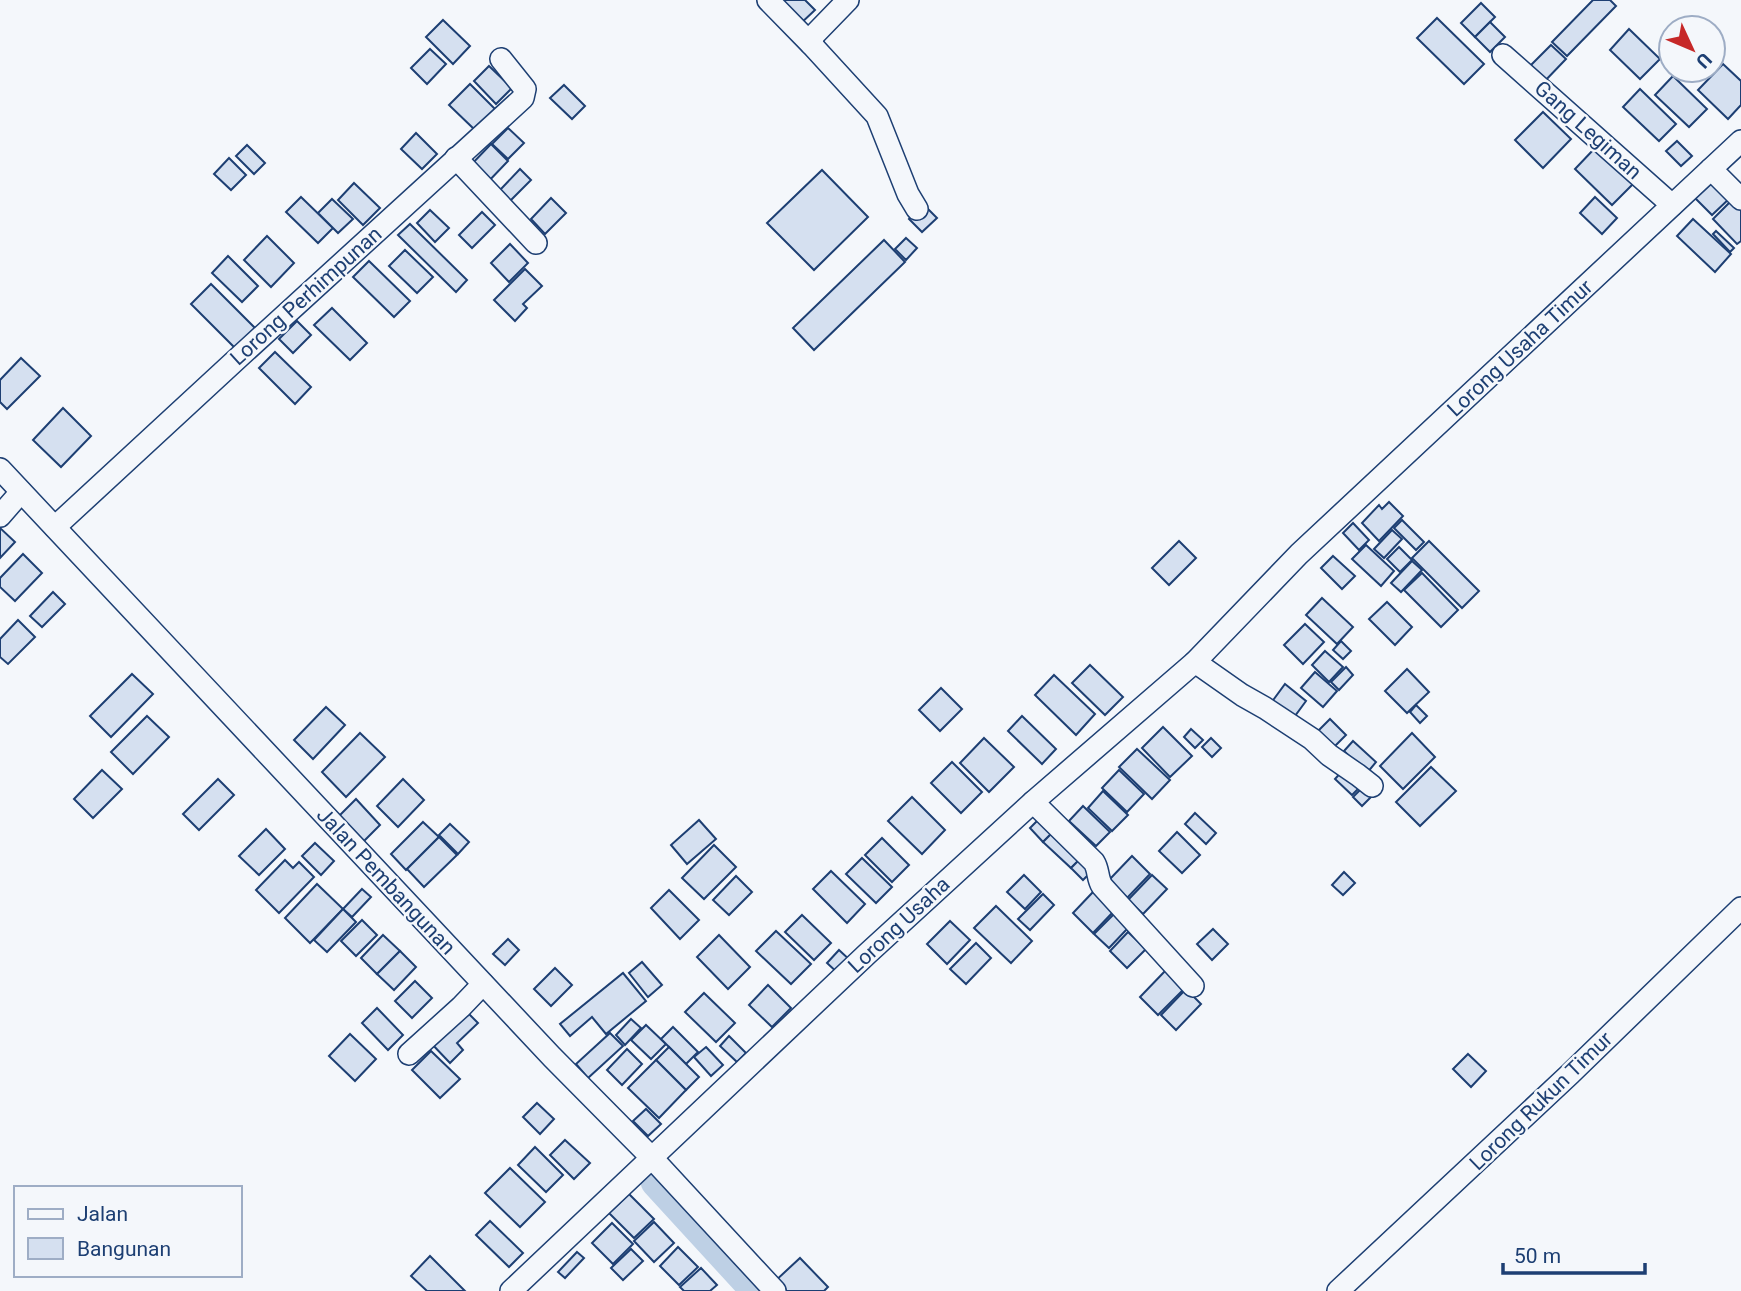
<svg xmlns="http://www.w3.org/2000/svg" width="1741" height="1291" viewBox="0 0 1741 1291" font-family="Roboto,sans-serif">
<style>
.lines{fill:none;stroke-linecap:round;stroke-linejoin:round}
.river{stroke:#bed0e5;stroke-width:35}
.building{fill:#d5e0f0;stroke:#1d3f73;stroke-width:2}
.minor-casing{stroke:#1d3f73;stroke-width:24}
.minor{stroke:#f4f7fb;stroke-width:21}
.labels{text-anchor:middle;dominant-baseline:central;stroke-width:5;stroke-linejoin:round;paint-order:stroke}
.street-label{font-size:21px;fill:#1d3f73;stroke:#f4f7fb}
</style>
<rect width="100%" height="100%" fill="#f4f7fb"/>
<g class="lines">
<path class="river" d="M658,1181L759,1291"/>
</g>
<g class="building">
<path d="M778,0H805L815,10L798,26Z"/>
<path d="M1593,0H1610L1616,6L1567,56L1552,42Z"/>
<path d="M1481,3L1495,17L1475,37L1461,23Z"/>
<path d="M1437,18L1484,64L1464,84L1417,38Z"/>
<path d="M443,20L470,46L453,64L426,37Z"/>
<path d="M1490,22L1505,37L1490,52L1475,37Z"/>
<path d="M1629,29L1660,59L1640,79L1610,50Z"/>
<path d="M1551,45L1566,59L1542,84L1527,69Z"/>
<path d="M430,49L446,64L427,84L411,68Z"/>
<path d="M1723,64L1741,81V105L1728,119L1698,90Z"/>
<path d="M489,66L512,88L496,104L474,81Z"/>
<path d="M1673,76L1707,109L1689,127L1655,95Z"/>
<path d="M470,84L495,109L475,130L449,105Z"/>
<path d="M564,85L585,106L572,119L550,98Z"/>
<path d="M1640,89L1676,124L1659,141L1623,107Z"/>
<path d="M1543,112L1571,139L1543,168L1515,140Z"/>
<path d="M508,128L524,143L508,159L492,144Z"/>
<path d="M416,133L437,154L422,169L401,149Z"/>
<path d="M1677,141L1692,156L1681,166L1666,151Z"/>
<path d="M491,144L508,161L485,185L468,168Z"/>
<path d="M247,145L265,163L254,174L236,156Z"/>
<path d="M1595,148L1633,184L1612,205L1575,169Z"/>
<path d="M229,158L246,175L231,190L214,174Z"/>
<path d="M520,169L531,180L510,201L500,190Z"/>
<path d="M822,170L868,217L814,270L767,223Z"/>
<path d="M1713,178L1731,197L1712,215L1694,197Z"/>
<path d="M354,183L380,208L363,225L338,200Z"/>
<path d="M301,197L333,228L318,243L286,212Z"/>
<path d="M1595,197L1617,218L1602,234L1580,213Z"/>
<path d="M551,198L566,213L545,234L531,219Z"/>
<path d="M332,199L353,219L338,233L318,213Z"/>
<path d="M1731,201L1741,210V241L1737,244L1713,219Z"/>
<path d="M923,204L937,218L922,232L909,219Z"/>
<path d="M430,210L449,228L435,242L417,223Z"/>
<path d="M482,212L495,225L472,248L459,235Z"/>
<path d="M1693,219L1731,254L1715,272L1677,236Z"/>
<path d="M410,224L467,280L456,292L398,235Z"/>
<path d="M1716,231L1734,248L1730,252L1713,234Z"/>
<path d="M267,236L294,263L271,287L244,260Z"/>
<path d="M906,238L917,248L906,260L895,249Z"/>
<path d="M884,240L905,262L814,350L793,328Z"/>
<path d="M510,244L528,263L509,282L491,263Z"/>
<path d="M405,250L433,277L417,293L389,266Z"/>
<path d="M228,256L258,286L242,302L212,273Z"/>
<path d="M369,261L410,301L394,317L353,277Z"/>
<path d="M525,269L542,286L523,304L527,308L515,321L494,300Z"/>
<path d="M211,284L255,328L235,348L191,304Z"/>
<path d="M332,308L367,343L350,360L314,325Z"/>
<path d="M297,321L311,335L293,353L279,339Z"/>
<path d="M275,352L311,387L295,404L259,368Z"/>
<path d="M21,358L40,376L7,409L0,402V380Z"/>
<path d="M63,408L91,436L61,467L33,440Z"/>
<path d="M1389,502L1403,516L1379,541L1362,523L1379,505L1382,509Z"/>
<path d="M1402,520L1424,542L1416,550L1394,528Z"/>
<path d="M1353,523L1369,540L1359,550L1343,533Z"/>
<path d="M0,528L15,542L0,558Z"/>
<path d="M1392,530L1402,539L1384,558L1374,549Z"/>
<path d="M1179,541L1196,558L1169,585L1152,568Z"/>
<path d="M1429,541L1479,591L1462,608L1412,558Z"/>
<path d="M1366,545L1394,571L1381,586L1352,559Z"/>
<path d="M1399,547L1412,560L1400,572L1387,559Z"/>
<path d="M23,554L42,573L15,601L0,587V578Z"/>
<path d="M1333,556L1355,576L1342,589L1321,568Z"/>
<path d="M1412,561L1422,570L1401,592L1391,583Z"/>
<path d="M1422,573L1458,610L1441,627L1404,590Z"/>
<path d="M53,592L65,604L42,627L30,616Z"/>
<path d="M1322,598L1353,627L1337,644L1306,615Z"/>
<path d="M1387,602L1412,627L1395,645L1369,619Z"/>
<path d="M18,620L35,637L8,664L0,657V639Z"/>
<path d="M1305,624L1324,642L1303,664L1284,645Z"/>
<path d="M1341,641L1351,651L1343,659L1333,650Z"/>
<path d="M1325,651L1343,667L1329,682L1312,665Z"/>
<path d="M1090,665L1123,697L1105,715L1072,683Z"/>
<path d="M1346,667L1353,675L1339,690L1331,682Z"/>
<path d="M1407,669L1429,692L1407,713L1385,691Z"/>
<path d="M1315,672L1337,691L1323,707L1301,688Z"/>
<path d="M132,674L153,694L111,737L90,716Z"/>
<path d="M1054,675L1095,714L1076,735L1035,695Z"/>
<path d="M1285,684L1306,701L1292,720L1271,703Z"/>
<path d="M941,688L962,709L940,731L919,710Z"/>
<path d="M1416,705L1427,716L1420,723L1410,712Z"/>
<path d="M326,707L345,725L313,759L294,740Z"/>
<path d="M147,716L169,737L133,774L111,752Z"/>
<path d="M1022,716L1056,749L1042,764L1008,731Z"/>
<path d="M1330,719L1346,735L1329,752L1313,736Z"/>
<path d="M1163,727L1192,756L1170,777L1142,748Z"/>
<path d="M1191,729L1203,740L1195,748L1184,737Z"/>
<path d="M360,733L385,757L346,797L322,772Z"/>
<path d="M1412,733L1435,757L1403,789L1380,766Z"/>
<path d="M984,738L1014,767L989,792L960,763Z"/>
<path d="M1211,738L1221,748L1212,757L1202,747Z"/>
<path d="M1353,741L1376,762L1367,773L1344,751Z"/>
<path d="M1137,749L1170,780L1152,799L1119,767Z"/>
<path d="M952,762L982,792L961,813L931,783Z"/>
<path d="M1431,767L1456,791L1420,826L1396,802Z"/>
<path d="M1344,769L1362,785L1352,795L1335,779Z"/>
<path d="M102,770L122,789L93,818L74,799Z"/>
<path d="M1119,770L1144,794L1127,812L1102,788Z"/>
<path d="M218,779L234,795L199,830L183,814Z"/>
<path d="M403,779L424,800L398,827L377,806Z"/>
<path d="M1364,786L1373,795L1362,806L1353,797Z"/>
<path d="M1103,791L1128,815L1112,831L1088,808Z"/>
<path d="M912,797L945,830L922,854L888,821Z"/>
<path d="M356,799L380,825L364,841L339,816Z"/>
<path d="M1083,806L1110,832L1096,846L1069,821Z"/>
<path d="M1195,813L1216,833L1206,844L1185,824Z"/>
<path d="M1040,818L1054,831L1043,842L1030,828Z"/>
<path d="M699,820L716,839L687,864L671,845Z"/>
<path d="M423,822L439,837L406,870L391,854Z"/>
<path d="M450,824L469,842L458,854L439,835Z"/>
<path d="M266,829L285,849L259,875L239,856Z"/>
<path d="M1054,831L1081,858L1071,868L1043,842Z"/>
<path d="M1177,832L1200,855L1182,873L1159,851Z"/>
<path d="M439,837L457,855L424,887L407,869Z"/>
<path d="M882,838L909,865L892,882L865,855Z"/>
<path d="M315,843L334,861L321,875L302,856Z"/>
<path d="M714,845L736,867L704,899L682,878Z"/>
<path d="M1132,856L1150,874L1127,898L1109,880Z"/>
<path d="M862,858L892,887L876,903L846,874Z"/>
<path d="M1081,858L1093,870L1083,880L1071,868Z"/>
<path d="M285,860L293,868L299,862L314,877L279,913L256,890Z"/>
<path d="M831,871L865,904L847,923L813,889Z"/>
<path d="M1344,872L1355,883L1343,895L1332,885Z"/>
<path d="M1024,875L1041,892L1025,909L1007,892Z"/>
<path d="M1152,875L1167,889L1143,914L1128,900Z"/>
<path d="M736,876L752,892L729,915L713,900Z"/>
<path d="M317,884L343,909L310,943L285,918Z"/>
<path d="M362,889L371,897L352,917L343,909Z"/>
<path d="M669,890L699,920L680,939L651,908Z"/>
<path d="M1093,892L1114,911L1093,933L1073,913Z"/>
<path d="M1043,894L1054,905L1030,930L1018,919Z"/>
<path d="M996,906L1032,941L1011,963L974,928Z"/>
<path d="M343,909L356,922L327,952L314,940Z"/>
<path d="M1114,914L1128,928L1109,948L1094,934Z"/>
<path d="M802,915L831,943L814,960L785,932Z"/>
<path d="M362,920L377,935L356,956L341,941Z"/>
<path d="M950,921L970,940L947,964L927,944Z"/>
<path d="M1213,929L1228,944L1212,960L1197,944Z"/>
<path d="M776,931L811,964L791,984L756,951Z"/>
<path d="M1128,932L1146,949L1127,968L1110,951Z"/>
<path d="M383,935L400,951L377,974L361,958Z"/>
<path d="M719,935L750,967L728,989L697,957Z"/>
<path d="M508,939L519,950L505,965L493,954Z"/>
<path d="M976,943L991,958L966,984L950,969Z"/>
<path d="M839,950L852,962L840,975L827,963Z"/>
<path d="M400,951L416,967L394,990L377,974Z"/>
<path d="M642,962L662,985L648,997L629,973Z"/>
<path d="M555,968L572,985L551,1006L534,989Z"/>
<path d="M1167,969L1186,987L1158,1015L1140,997Z"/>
<path d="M623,973L646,1001L606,1034L592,1017L570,1036L560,1024Z"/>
<path d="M415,981L432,998L412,1018L395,1001Z"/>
<path d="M768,985L791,1008L772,1027L749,1005Z"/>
<path d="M1186,989L1201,1004L1176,1030L1161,1015Z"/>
<path d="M704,993L735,1023L716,1042L685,1012Z"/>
<path d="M377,1008L403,1035L388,1050L362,1023Z"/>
<path d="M463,1008L478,1023L457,1043L463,1050L450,1063L429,1041Z"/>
<path d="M631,1019L641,1028L625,1045L616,1035Z"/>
<path d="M646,1025L666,1044L651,1059L631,1040Z"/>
<path d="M673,1027L698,1052L686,1064L661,1039Z"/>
<path d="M610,1033L623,1046L588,1078L576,1064Z"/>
<path d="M350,1034L376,1059L355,1081L329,1056Z"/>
<path d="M729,1036L746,1053L737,1062L720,1046Z"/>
<path d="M669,1047L699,1077L686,1090L656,1060Z"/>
<path d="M706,1047L723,1065L711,1076L694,1057Z"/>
<path d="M627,1049L642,1064L622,1085L607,1070Z"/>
<path d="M431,1051L460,1079L440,1098L412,1070Z"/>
<path d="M1468,1054L1486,1071L1471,1087L1453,1069Z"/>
<path d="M656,1060L686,1090L659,1118L628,1088Z"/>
<path d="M537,1103L554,1119L540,1134L523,1117Z"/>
<path d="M646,1109L661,1124L648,1136L633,1121Z"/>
<path d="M565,1140L590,1163L574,1179L550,1155Z"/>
<path d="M535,1147L563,1175L546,1192L518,1165Z"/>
<path d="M510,1168L545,1202L520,1227L485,1193Z"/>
<path d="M629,1194L654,1219L634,1238L609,1213Z"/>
<path d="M490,1221L523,1253L509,1267L476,1235Z"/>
<path d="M654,1222L674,1243L654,1262L634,1241Z"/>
<path d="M612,1223L633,1244L613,1264L592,1243Z"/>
<path d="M678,1247L698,1267L679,1285L660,1266Z"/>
<path d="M631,1249L643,1261L623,1280L611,1268Z"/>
<path d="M577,1252L584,1258L565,1278L558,1272Z"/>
<path d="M430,1256L465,1291H427L411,1276Z"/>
<path d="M800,1258L828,1287L824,1291H780L773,1283Z"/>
<path d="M701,1268L717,1285L710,1291H684L680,1287Z"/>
</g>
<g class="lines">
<defs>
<g id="minor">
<path d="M768,0L811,44L877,116L908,194L917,209"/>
<path d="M811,44L814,35L848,0"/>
<path d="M1503,55L1672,205"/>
<path d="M456,158L536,243"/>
<path d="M1711,169L1741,199"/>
<path d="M0,469L552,1057L651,1157L775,1291"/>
<path d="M0,516L21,492"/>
<path d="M55,527L238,358L523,98L525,89L501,59"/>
<path d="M1195,662L1242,695L1265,708L1312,739L1329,755L1358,775L1372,786"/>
<path d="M1033,802L1094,862C1099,870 1097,878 1102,886L1193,986"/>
<path d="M409,1054L461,1007L483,984"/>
<path d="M511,1291L867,954L1033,802L1195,662L1299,554L1741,141"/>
<path d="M1338,1291L1570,1074L1741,908"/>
</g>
</defs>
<use href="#minor" class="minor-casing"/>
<use href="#minor" class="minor"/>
</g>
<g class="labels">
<g class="street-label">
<text transform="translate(1588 130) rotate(42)">Gang Legiman</text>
<text transform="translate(306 296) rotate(-42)">Lorong Perhimpunan</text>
<text transform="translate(1520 348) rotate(-43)">Lorong Usaha Timur</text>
<text transform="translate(386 881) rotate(47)">Jalan Pembangunan</text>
<text transform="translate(899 925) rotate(-43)">Lorong Usaha</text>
<text transform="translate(1541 1101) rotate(-44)">Lorong Rukun Timur</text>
</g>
</g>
<rect x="14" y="1186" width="228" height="91" fill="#f4f7fb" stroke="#9eadc5" stroke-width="2"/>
<rect x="28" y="1209" width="35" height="10" fill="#f4f7fb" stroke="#9eadc5" stroke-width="2"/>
<text x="77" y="1221" font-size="21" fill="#1d3f73">Jalan</text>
<rect x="28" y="1238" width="35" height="21" fill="#d5e0f0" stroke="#9eadc5" stroke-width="2"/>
<text x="77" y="1256" font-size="21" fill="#1d3f73">Bangunan</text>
<g transform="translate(1692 49) rotate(134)"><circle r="33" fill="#f4f7fb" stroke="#9eadc5" stroke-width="2"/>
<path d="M0-5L12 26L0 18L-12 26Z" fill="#c62828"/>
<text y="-10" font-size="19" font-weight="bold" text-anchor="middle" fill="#1d3f73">U</text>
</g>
<path d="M1503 1263v10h142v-10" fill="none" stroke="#1d3f73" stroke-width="3.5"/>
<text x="1514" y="1263" font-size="21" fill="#1d3f73" stroke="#f4f7fb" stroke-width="5" paint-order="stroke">50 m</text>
</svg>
